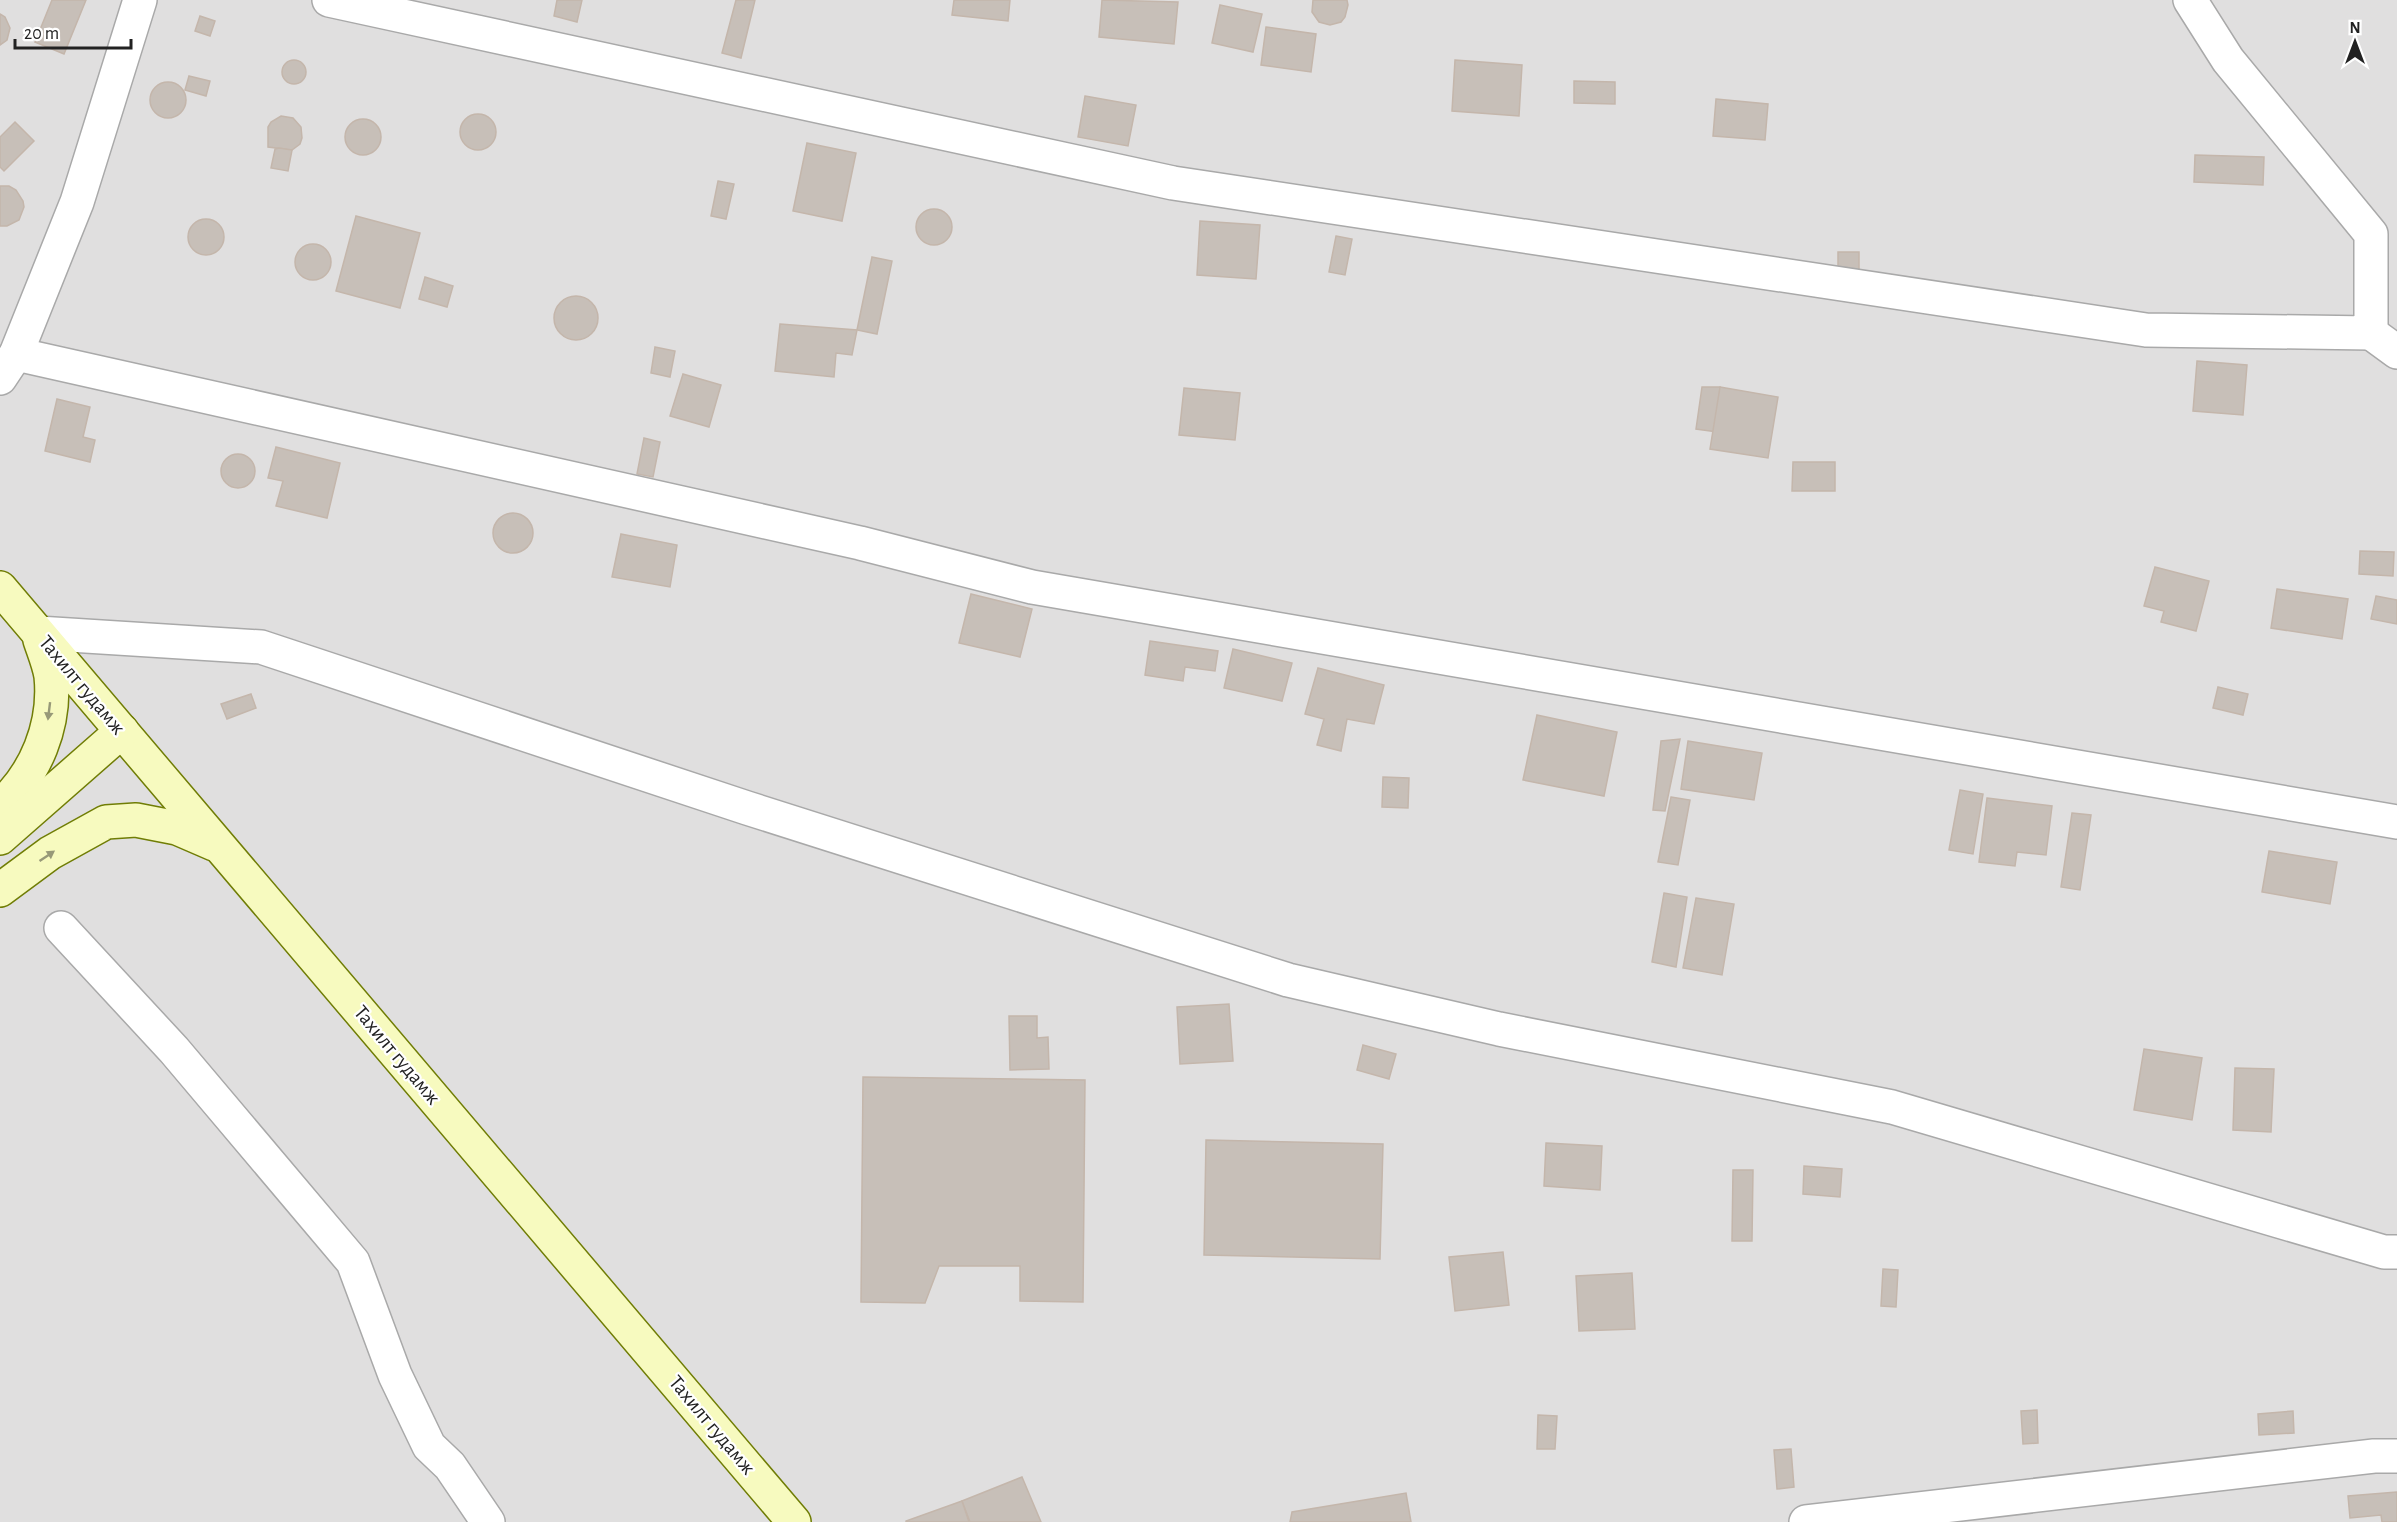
<svg xmlns="http://www.w3.org/2000/svg" width="2397" height="1522" viewBox="0 0 2397 1522" font-family="'Alegreya Sans',sans-serif">
<style>
.residential{fill:#e0dfdf}
.building{fill:#c7bfb8;stroke:#c4b6ab;stroke-width:1.5}
.lines{fill:none;stroke-linecap:round;stroke-linejoin:round}
.street-casing{stroke:#a9a9a9;stroke-width:36}
.secondary-casing{stroke:#707d05;stroke-width:36}
.street{stroke:#fff;stroke-width:33}
.secondary{stroke:#f7fabf;stroke-width:33}
.oneway{fill:#979978}
.labels{text-anchor:middle;dominant-baseline:central;stroke-width:4.5;stroke-linejoin:round;paint-order:stroke}
.street-label{font-size:21px;fill:#222;stroke:#fff}
</style>
<rect width="100%" height="100%" fill="#f2efe9"/>
<rect class="residential" x="0" y="0" width="2397" height="1522"/>
<g class="building">
<path d="M52,0H86L64,54L35,42Z"/>
<path d="M557,0H582L577,22L554,16Z"/>
<path d="M736,0H755L741,58L722,53Z"/>
<path d="M954,0H1010L1008,21L952,15Z"/>
<path d="M1102,0L1178,2L1174,44L1099,37Z"/>
<path d="M1313,0H1347L1348,5L1345,17L1341,22L1330,25L1319,22L1312,12Z"/>
<path d="M1220,5L1262,14L1253,52L1212,43Z"/>
<path d="M0,14L5,17L10,28L7,40L0,45Z"/>
<path d="M200,16L215,21L210,36L195,31Z"/>
<path d="M1266,27L1316,34L1311,72L1261,65Z"/>
<path d="M1455,60L1522,65L1519,116L1452,111Z"/>
<circle cx="294" cy="72" r="12"/>
<path d="M189,76L210,81L206,96L185,90Z"/>
<path d="M1574,81L1615,82V104L1574,103Z"/>
<circle cx="168" cy="100" r="18"/>
<path d="M1085,96L1136,105L1128,146L1078,137Z"/>
<path d="M1716,99L1768,104L1765,140L1713,136Z"/>
<circle cx="478" cy="132" r="18"/>
<path d="M281,116L293,118L301,127L302,138L300,144L292,150L268,147V127L271,122Z"/>
<circle cx="363" cy="137" r="18"/>
<path d="M15,122L34,141L4,171L0,167V137Z"/>
<path d="M807,143L856,153L842,221L793,211Z"/>
<path d="M279,148L292,150L288,171L271,168L275,149Z"/>
<path d="M2195,155L2264,157L2263,185L2194,182Z"/>
<path d="M718,181L734,184L726,219L711,216Z"/>
<path d="M0,186H9L16,190L23,201L24,207L19,220L7,226H0Z"/>
<circle cx="934" cy="227" r="18"/>
<path d="M356,216L420,233L400,308L336,291Z"/>
<circle cx="206" cy="237" r="18"/>
<path d="M1200,221L1260,225L1256,279L1197,275Z"/>
<path d="M1336,236L1352,239L1345,275L1329,272Z"/>
<circle cx="313" cy="262" r="18"/>
<rect x="1838" y="252" width="21" height="20"/>
<path d="M872,257L892,261L877,334L857,330Z"/>
<path d="M425,277L453,286L447,307L419,299Z"/>
<circle cx="576" cy="318" r="22"/>
<path d="M780,324L857,330L852,355L836,353L834,377L775,371Z"/>
<path d="M655,347L675,351L670,377L651,373Z"/>
<path d="M2197,361L2247,365L2243,415L2193,411Z"/>
<path d="M683,374L721,385L709,427L670,416Z"/>
<path d="M1702,387H1720L1717,432L1696,429Z"/>
<path d="M1720,387L1778,397L1768,458L1710,449Z"/>
<path d="M1184,388L1240,393L1235,440L1179,435Z"/>
<path d="M57,399L90,407L83,437L95,440L90,462L45,451Z"/>
<path d="M644,438L660,442L653,477L637,474Z"/>
<path d="M276,447L340,463L327,518L276,506L283,481L268,478Z"/>
<circle cx="238" cy="471" r="17"/>
<path d="M1793,462H1835V491H1792Z"/>
<circle cx="513" cy="533" r="20"/>
<path d="M621,534L677,545L670,587L612,577Z"/>
<path d="M2360,551L2394,552L2393,576L2359,574Z"/>
<path d="M2155,567L2209,581L2196,631L2161,622L2164,611L2144,606Z"/>
<path d="M2277,589L2348,599L2342,639L2271,628Z"/>
<path d="M971,594L1032,609L1020,657L959,643Z"/>
<path d="M2376,596L2397,600V624L2371,619Z"/>
<path d="M1150,641L1218,651L1215,671L1185,667L1183,681L1145,675Z"/>
<path d="M1233,649L1292,663L1282,701L1224,688Z"/>
<path d="M1318,668L1384,685L1374,724L1347,719L1341,751L1317,745L1324,719L1305,714Z"/>
<path d="M2218,687L2248,694L2243,715L2213,708Z"/>
<path d="M251,694L256,708L227,719L221,704Z"/>
<path d="M1537,715L1617,732L1604,796L1523,780Z"/>
<path d="M1680,739L1665,811L1653,810L1661,741Z"/>
<path d="M1688,741L1762,753L1754,800L1681,789Z"/>
<path d="M1383,777L1409,778L1408,808L1382,807Z"/>
<path d="M1960,790L1983,794L1973,854L1949,850Z"/>
<path d="M1671,797L1690,800L1678,865L1658,862Z"/>
<path d="M1987,798L2052,806L2046,855L2017,852L2015,866L1979,862Z"/>
<path d="M2072,813L2091,815L2080,890L2061,887Z"/>
<path d="M2269,851L2337,862L2330,904L2262,892Z"/>
<path d="M1664,893L1687,897L1676,967L1652,962Z"/>
<path d="M1696,898L1734,904L1722,975L1683,968Z"/>
<path d="M1229,1004L1233,1061L1180,1064L1177,1007Z"/>
<path d="M1009,1016H1037V1038L1048,1037L1049,1069L1010,1070Z"/>
<path d="M1363,1045L1396,1054L1389,1079L1357,1070Z"/>
<path d="M2144,1049L2202,1058L2192,1120L2134,1110Z"/>
<path d="M2235,1068L2274,1069L2271,1132L2233,1130Z"/>
<path d="M863,1077L1085,1080L1083,1302L1020,1301V1266H939L925,1303L861,1302Z"/>
<path d="M1206,1140L1383,1144L1380,1259L1204,1255Z"/>
<path d="M1546,1143L1602,1146L1600,1190L1544,1186Z"/>
<path d="M1804,1166L1842,1169L1840,1197L1803,1194Z"/>
<path d="M1733,1170H1753L1752,1241H1732Z"/>
<path d="M1503,1252L1509,1305L1455,1311L1449,1257Z"/>
<path d="M1883,1269L1898,1270L1896,1307L1881,1306Z"/>
<path d="M1632,1273L1635,1329L1579,1331L1576,1276Z"/>
<path d="M2037,1410L2038,1443L2023,1444L2021,1411Z"/>
<path d="M2293,1411L2294,1433L2259,1435L2258,1414Z"/>
<path d="M1538,1415L1557,1416L1555,1449H1537Z"/>
<path d="M1791,1449L1794,1487L1777,1489L1774,1450Z"/>
<path d="M1022,1477L1041,1522H970L962,1501Z"/>
<path d="M2397,1492V1522H2382L2381,1515L2350,1518L2348,1496Z"/>
<path d="M1406,1493L1411,1522H1290L1292,1512Z"/>
<path d="M962,1501L969,1522H906V1521Z"/>
</g>
<g class="lines">
<defs>
<g id="street">
<path d="M329,0L1173,183L2146,330L2371,333V234L2228,60L2190,0"/>
<path d="M2371,333L2397,352"/>
<path d="M16,354L860,543L1032,587L2397,822"/>
<path d="M0,378L16,354L77,202L140,0"/>
<path d="M38,633L261,647L747,808L1288,980L1499,1029L1892,1107L2384,1252H2397"/>
<path d="M61,928L174,1050L353,1262L395,1375L429,1446L450,1466L488,1522"/>
<path d="M1806,1522L2374,1456H2397"/>
</g>
<g id="secondary">
<path d="M0,588L794,1522"/>
<path d="M0,806C36,774 56,725 51,676C49,664 44,652 40,640"/>
<path d="M0,838L122,731"/>
<path d="M0,890L50,853L106,822L136,820L177,828L214,844"/>
</g>
</defs>
<use href="#street" class="street-casing"/>
<use href="#secondary" class="secondary-casing"/>
<use href="#street" class="street"/>
<use href="#secondary" class="secondary"/>
</g>
<defs><path id="oneway-solid" d="M-6-.8H1V-3.2L6.5 0L1 3.2V.8H-6Z" transform="scale(1.5)"/></defs>
<g class="oneway">
<use href="#oneway-solid" transform="translate(49 711) rotate(97)"/>
<use href="#oneway-solid" transform="translate(47 856) rotate(-34)"/>
</g>
<g class="labels">
<g class="street-label">
<text transform="translate(82 685) rotate(50)">Тахилт гудамж</text>
<text transform="translate(397 1055) rotate(50)">Тахилт гудамж</text>
<text transform="translate(712 1425) rotate(50)">Тахилт гудамж</text>
</g>
</g>
<g transform="translate(2355 42)" stroke="#ffffff" stroke-width="4.5" paint-order="stroke">
<path d="M0-4.5L10 22L0 15L-10 22Z" fill="#222222"/>
<text y="-9" font-size="16" font-weight="bold" text-anchor="middle" fill="#222222">N</text>
</g>
<path d="M15 39v9h116v-9" fill="none" stroke="#222222" stroke-width="3"/>
<text x="24" y="39" font-size="18" fill="#222222" stroke="#ffffff" stroke-width="4.5" paint-order="stroke">20 m</text>
</svg>
